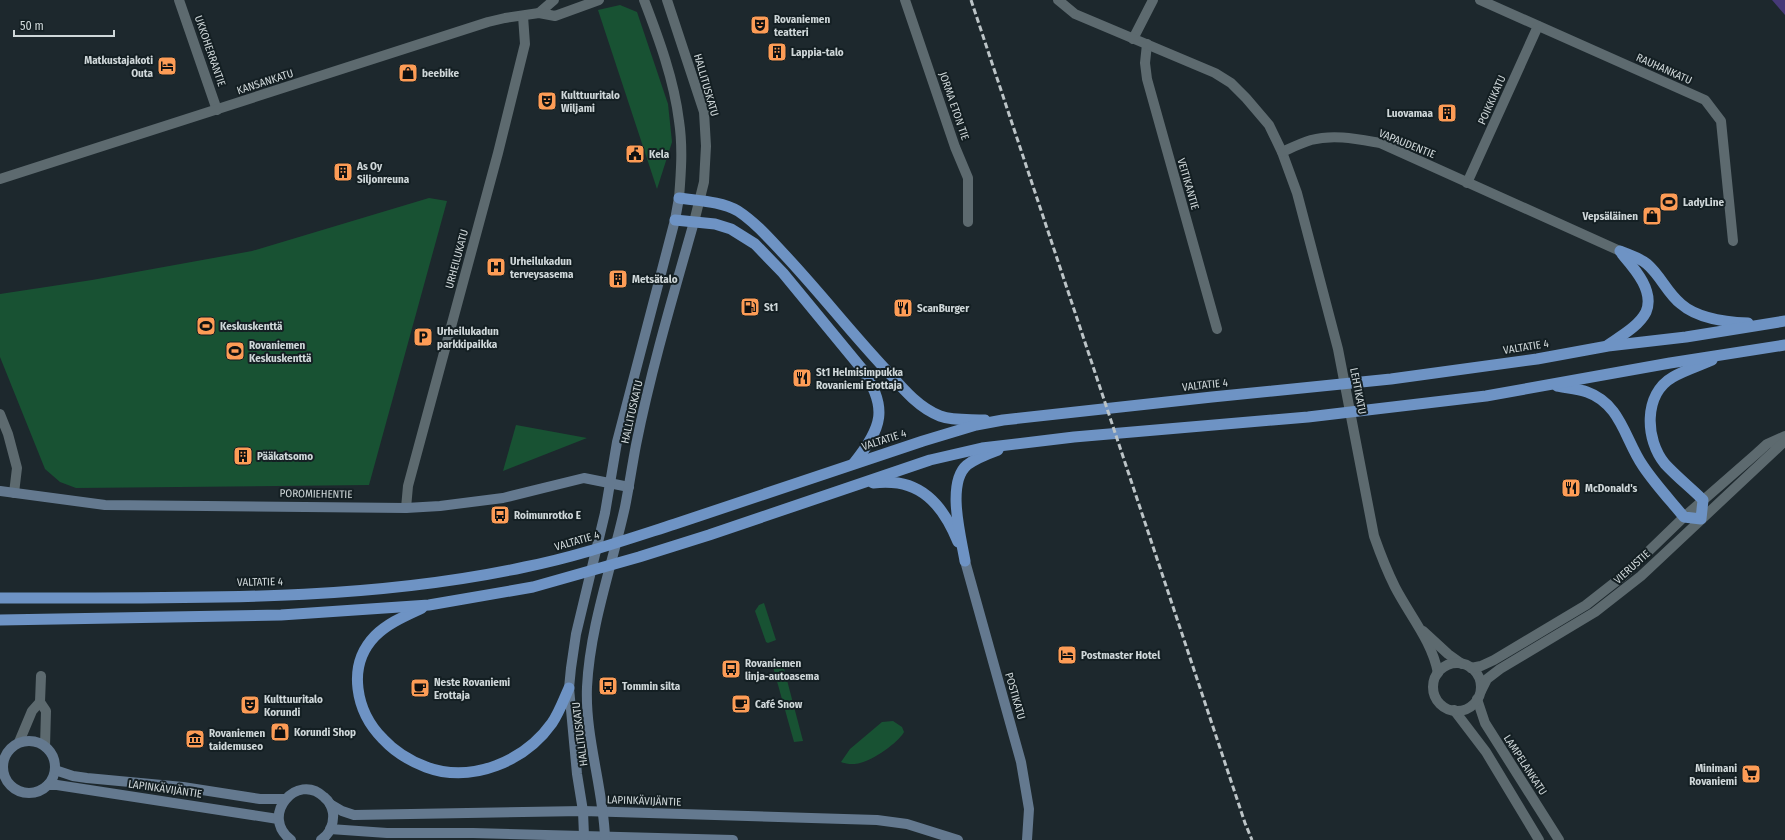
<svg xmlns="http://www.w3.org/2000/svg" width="1785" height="840" viewBox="0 0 1785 840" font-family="'Fira Sans Condensed',sans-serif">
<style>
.green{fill:#185233}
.water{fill:#463977}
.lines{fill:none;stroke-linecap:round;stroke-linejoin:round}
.minor{stroke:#5d6a6f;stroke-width:10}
.tertiary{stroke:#5d6a6f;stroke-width:10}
.secondary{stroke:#64798f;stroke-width:10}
.trunk{stroke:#6e93c4;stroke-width:11}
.rail{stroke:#bcc4c7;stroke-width:3;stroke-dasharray:6 3;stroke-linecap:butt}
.labels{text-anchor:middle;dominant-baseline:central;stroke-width:4;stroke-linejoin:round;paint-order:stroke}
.poi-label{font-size:11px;font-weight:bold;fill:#cfd7d9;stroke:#141f23;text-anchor:start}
.street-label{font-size:11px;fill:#cfd7d9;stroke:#141f23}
</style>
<rect width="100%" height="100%" fill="#1d282d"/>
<g class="green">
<path d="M620,5L637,12L668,104L672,142L657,189L598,10Z"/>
<path d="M429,198L447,201L369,485L76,488L60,482L45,469L0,357V294L92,280L252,251Z"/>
<path d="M516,425L587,438L503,471Z"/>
<path d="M764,603L776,640L768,643L766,642L755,611L759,605Z"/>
<path d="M781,664L783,665L803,741L794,742L773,667Z"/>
<path d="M893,721L902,727L904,732C898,743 873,760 860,763C854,765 846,764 841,762L850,749L882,722Z"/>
</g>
<path class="water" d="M1772,0H1785V15Z"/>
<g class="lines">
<g class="minor">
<path d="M179,0L217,110"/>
<path d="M905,0L955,147L968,178V222"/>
<path d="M1480,0L1705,100L1721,121L1733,241"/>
<path d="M539,13L554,0"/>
<path d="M1133,39L1153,0"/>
<path d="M1147,44L1145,63L1147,79L1217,329"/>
<path d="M0,179L488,22L505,18L539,13L555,16L599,0"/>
<path d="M1467,183L1538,26"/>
<path d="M406,508L408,486L498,153L525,44L523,16"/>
<path d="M41,676L40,702L46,711L45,746"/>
<path d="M1477,699L1485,723L1559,840"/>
<path d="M1454,710L1486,752L1539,840"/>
<path d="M19,742L32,711L40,702"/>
</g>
<g class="tertiary">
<path d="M644,0C659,39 674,80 679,121C683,147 681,173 679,198"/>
<path d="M667,0L704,112L706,146L704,182L694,222"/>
<path d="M1058,0L1075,14L1215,73L1231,83L1246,98L1269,125L1282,152L1297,193L1338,349L1374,536C1380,553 1387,571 1395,587C1410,616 1432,641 1438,673"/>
<path d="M1282,152C1291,148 1301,143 1311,140C1334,134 1357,139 1380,143L1620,251"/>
<path d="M0,414L8,434L17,468L14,493"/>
<path d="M1423,631L1448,654L1462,664"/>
<circle cx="1457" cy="687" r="24"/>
<path d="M1471,668L1481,666L1494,660L1586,605L1623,576L1684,517L1756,454L1767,444L1785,436"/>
<path d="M1481,691L1487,679L1500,669L1595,612L1641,576L1785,441"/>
</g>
<g class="secondary">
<path d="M0,491L105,505L406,508L440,506L503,498L584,478L629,487"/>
<path d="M965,561L1021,762L1029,809L1027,840"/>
<circle cx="29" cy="767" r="26"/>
<path d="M55,770L73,776L87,778L183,787L260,799H285"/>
<path d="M48,785H57L278,819"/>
<path d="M330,804L342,811L354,815L583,811L877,820L907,824L958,840"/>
<path d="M330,829L387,833H473L733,840"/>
<path d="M584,836L583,811L577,774L569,688L571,668L576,634L605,513L617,442L675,220L679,198"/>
<path d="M605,837C603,787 585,737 587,687C590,626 612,566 625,507C629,487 632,466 636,445C651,370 673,296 694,222"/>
<path d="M291,840C259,816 297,771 324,797C329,801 332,807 333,813C334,824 330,834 321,840"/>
</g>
<g class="trunk">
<path d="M679,198C699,201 720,201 738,211C755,222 769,238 782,252C819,291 852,334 889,373C903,389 919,408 940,416C954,421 970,419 985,420"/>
<path d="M675,220L715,224L731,229L755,244L783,273L862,369C889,408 882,428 854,463"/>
<path d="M1620,251C1629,255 1640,258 1647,264C1661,276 1667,293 1681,304C1698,319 1726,322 1748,323"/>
<path d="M1608,345C1621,336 1639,326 1646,312C1655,291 1634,268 1622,254"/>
<path d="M1557,386C1567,388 1578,389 1587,392C1621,404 1625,440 1643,466C1655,484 1670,500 1684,517L1701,519L1703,500C1691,488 1677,477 1665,464C1645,440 1643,394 1673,377C1685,370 1699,366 1712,360"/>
<path d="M873,483C881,482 890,482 898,483C930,488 947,515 958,542"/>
<path d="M965,561C961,537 946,483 967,465C976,458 987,454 998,450"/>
<path d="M0,598C175,597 353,604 525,567C576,557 625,540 675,524C758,497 840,468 923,441L976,425L1003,420L1212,397L1391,379L1537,359L1608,346L1686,337L1785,321"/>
<path d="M422,608C405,616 388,623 375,636C346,666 356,712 383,739C395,752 410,761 426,767C472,784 525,761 552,723C559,713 564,699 569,688"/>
<path d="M0,620L281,615L429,605L533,587L639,557L709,535L930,460L982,448L1074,437L1308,417L1486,396L1670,363L1785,345"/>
</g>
<path class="rail" d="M971,0L1245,823L1252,840"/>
</g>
<defs>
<symbol id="theatre-square" viewBox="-11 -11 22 22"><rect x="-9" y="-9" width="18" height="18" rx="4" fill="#fd9c56" stroke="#141f23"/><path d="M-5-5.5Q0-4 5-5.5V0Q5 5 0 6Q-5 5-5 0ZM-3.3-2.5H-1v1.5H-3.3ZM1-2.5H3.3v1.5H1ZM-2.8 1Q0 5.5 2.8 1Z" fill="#111"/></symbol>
<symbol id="building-square" viewBox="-11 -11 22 22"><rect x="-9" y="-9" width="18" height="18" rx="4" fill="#fd9c56" stroke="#141f23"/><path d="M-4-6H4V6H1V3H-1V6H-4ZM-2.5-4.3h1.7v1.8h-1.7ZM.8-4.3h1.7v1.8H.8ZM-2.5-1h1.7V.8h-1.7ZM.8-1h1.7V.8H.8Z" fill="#111"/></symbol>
<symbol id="hotel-square" viewBox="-11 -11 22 22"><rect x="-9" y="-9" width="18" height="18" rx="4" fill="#fd9c56" stroke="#141f23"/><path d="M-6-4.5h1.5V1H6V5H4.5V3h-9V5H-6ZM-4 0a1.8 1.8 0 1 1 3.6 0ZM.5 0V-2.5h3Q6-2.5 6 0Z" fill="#111"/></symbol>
<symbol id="shop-square" viewBox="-11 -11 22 22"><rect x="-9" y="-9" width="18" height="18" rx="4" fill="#fd9c56" stroke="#141f23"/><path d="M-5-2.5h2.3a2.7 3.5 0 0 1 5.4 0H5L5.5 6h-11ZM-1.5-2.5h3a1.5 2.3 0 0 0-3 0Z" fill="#111"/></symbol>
<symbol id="civic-square" viewBox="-11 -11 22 22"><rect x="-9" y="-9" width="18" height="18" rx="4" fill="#fd9c56" stroke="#141f23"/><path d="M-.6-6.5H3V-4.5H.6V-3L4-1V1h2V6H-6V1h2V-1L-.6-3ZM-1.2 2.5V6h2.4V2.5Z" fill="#111"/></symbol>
<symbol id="stadium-square" viewBox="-11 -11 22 22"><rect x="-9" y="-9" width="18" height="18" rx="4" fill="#fd9c56" stroke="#141f23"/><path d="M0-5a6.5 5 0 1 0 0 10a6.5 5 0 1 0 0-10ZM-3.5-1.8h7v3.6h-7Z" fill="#111"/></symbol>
<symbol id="hospital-square" viewBox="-11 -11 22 22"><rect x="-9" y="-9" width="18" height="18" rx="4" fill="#fd9c56" stroke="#141f23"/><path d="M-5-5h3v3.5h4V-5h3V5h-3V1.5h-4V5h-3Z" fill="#111"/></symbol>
<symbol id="fuel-square" viewBox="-11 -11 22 22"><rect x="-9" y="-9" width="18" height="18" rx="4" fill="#fd9c56" stroke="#141f23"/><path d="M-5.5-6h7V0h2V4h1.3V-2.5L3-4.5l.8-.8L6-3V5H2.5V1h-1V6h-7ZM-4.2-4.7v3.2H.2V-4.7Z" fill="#111"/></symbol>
<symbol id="restaurant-square" viewBox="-11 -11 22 22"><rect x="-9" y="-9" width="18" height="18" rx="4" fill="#fd9c56" stroke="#141f23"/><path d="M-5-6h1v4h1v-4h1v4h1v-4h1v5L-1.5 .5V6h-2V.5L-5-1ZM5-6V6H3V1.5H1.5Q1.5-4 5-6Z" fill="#111"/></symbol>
<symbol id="parking-square" viewBox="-11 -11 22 22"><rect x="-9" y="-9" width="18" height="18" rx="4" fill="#fd9c56" stroke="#141f23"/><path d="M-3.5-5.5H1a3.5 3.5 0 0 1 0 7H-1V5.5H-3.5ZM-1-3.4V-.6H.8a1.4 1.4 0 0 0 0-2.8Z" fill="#111"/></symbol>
<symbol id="bus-square" viewBox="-11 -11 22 22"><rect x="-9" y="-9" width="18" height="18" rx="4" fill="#fd9c56" stroke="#141f23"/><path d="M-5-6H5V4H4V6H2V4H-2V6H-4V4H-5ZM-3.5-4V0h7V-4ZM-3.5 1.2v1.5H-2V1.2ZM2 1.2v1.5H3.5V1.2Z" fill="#111"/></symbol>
<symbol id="cafe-square" viewBox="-11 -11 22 22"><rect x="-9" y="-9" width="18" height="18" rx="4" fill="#fd9c56" stroke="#141f23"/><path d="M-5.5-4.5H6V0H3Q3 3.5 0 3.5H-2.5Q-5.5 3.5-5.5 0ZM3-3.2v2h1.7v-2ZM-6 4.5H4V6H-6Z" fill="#111"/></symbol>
<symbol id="museum-square" viewBox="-11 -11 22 22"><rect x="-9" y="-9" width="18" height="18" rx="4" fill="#fd9c56" stroke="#141f23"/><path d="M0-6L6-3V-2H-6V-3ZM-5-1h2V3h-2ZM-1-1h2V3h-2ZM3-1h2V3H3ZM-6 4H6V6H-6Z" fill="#111"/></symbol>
<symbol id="supermarket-square" viewBox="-11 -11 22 22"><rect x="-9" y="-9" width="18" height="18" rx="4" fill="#fd9c56" stroke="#141f23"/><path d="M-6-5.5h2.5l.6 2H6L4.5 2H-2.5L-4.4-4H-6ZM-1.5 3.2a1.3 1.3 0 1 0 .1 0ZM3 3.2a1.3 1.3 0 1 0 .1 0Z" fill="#111"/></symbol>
</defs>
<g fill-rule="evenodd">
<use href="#theatre-square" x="749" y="14" width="22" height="22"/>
<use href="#building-square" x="766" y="41" width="22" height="22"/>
<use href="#hotel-square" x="156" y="55" width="22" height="22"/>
<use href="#shop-square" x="397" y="62" width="22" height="22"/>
<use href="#theatre-square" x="536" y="90" width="22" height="22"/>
<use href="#building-square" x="1436" y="102" width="22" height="22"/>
<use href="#civic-square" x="624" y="143" width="22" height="22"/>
<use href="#building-square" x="332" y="161" width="22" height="22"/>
<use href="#stadium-square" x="1658" y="191" width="22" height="22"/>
<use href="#shop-square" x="1641" y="205" width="22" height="22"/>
<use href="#hospital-square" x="485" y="256" width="22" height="22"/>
<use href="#building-square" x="607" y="268" width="22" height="22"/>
<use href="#fuel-square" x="739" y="296" width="22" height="22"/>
<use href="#restaurant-square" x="892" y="297" width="22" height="22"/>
<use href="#stadium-square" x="195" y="315" width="22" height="22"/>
<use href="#parking-square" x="412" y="326" width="22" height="22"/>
<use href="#stadium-square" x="224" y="340" width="22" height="22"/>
<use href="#restaurant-square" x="791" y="367" width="22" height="22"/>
<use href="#building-square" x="232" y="445" width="22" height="22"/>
<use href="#restaurant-square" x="1560" y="477" width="22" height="22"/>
<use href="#bus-square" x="489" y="504" width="22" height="22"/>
<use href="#hotel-square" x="1056" y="644" width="22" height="22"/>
<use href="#bus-square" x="720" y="658" width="22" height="22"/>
<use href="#bus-square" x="597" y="675" width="22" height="22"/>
<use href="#cafe-square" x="409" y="677" width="22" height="22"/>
<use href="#cafe-square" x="730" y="693" width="22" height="22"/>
<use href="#theatre-square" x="239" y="694" width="22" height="22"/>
<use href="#shop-square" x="269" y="721" width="22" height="22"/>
<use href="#museum-square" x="184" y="728" width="22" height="22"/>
<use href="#supermarket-square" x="1740" y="763" width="22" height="22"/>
</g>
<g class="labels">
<g class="poi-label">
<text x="774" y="19">Rovaniemen<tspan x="774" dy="13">teatteri</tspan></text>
<text x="791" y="52">Lappia-talo</text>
<text x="153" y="60" text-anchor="end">Matkustajakoti<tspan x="153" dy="13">Outa</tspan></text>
<text x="422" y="73">beebike</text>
<text x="561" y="95">Kulttuuritalo<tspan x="561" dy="13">Wiljami</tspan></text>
<text x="1433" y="113" text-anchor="end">Luovamaa</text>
<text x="649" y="154">Kela</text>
<text x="357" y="166">As Oy<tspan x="357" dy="13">Siljonreuna</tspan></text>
<text x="1683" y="202">LadyLine</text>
<text x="1638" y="216" text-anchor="end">Vepsäläinen</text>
<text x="510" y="261">Urheilukadun<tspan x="510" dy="13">terveysasema</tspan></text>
<text x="632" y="279">Metsätalo</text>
<text x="764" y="307">St1</text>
<text x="917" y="308">ScanBurger</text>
<text x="220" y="326">Keskuskenttä</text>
<text x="437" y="331">Urheilukadun<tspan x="437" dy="13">parkkipaikka</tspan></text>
<text x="249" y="345">Rovaniemen<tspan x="249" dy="13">Keskuskenttä</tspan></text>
<text x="816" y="372">St1 Helmisimpukka<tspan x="816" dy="13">Rovaniemi Erottaja</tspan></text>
<text x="257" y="456">Pääkatsomo</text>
<text x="1585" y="488">McDonald's</text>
<text x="514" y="515">Roimunrotko E</text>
<text x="1081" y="655">Postmaster Hotel</text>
<text x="745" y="663">Rovaniemen<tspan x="745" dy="13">linja-autoasema</tspan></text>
<text x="434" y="682">Neste Rovaniemi<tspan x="434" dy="13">Erottaja</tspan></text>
<text x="622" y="686">Tommin silta</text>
<text x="264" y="699">Kulttuuritalo<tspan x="264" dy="13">Korundi</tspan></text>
<text x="755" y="704">Café Snow</text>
<text x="294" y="732">Korundi Shop</text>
<text x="209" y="733">Rovaniemen<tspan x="209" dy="13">taidemuseo</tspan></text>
<text x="1737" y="768" text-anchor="end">Minimani<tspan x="1737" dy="13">Rovaniemi</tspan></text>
</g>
<g class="street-label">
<text transform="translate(210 51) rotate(71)">UKKOHERRANTIE</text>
<text transform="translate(1664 69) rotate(24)">RAUHANKATU</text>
<text transform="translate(265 82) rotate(-18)">KANSANKATU</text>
<text transform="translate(706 85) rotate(74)">HALLITUSKATU</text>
<text transform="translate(1492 100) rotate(-66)">POIKKIKATU</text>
<text transform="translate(954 106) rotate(71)">JORMA ETON TIE</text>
<text transform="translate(1407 144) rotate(22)">VAPAUDENTIE</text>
<text transform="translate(1188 184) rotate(74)">VEITIKANTIE</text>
<text transform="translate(457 259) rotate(-75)">URHEILUKATU</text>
<text transform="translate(1526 347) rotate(-9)">VALTATIE 4</text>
<text transform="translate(1205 385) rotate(-6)">VALTATIE 4</text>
<text transform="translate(1358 391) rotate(79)">LEHTIKATU</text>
<text transform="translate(632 412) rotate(-77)">HALLITUSKATU</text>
<text transform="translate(884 440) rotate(-18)">VALTATIE 4</text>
<text transform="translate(316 494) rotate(1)">POROMIEHENTIE</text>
<text transform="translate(577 541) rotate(-16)">VALTATIE 4</text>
<text transform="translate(1632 567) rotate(-42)">VIERUSTIE</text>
<text transform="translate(260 582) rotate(-1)">VALTATIE 4</text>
<text transform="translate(1015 696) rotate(74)">POSTIKATU</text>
<text transform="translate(580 734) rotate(-97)">HALLITUSKATU</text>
<text transform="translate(1525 765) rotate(57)">LAMPELANKATU</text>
<text transform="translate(165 789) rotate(8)">LAPINKÄVIJÄNTIE</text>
<text transform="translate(644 801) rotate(2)">LAPINKÄVIJÄNTIE</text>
</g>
</g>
<path d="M14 30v6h100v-6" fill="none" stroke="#cfd7d9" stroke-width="2"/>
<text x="20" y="30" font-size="12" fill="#cfd7d9" stroke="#141f23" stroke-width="3" paint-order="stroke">50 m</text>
</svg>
